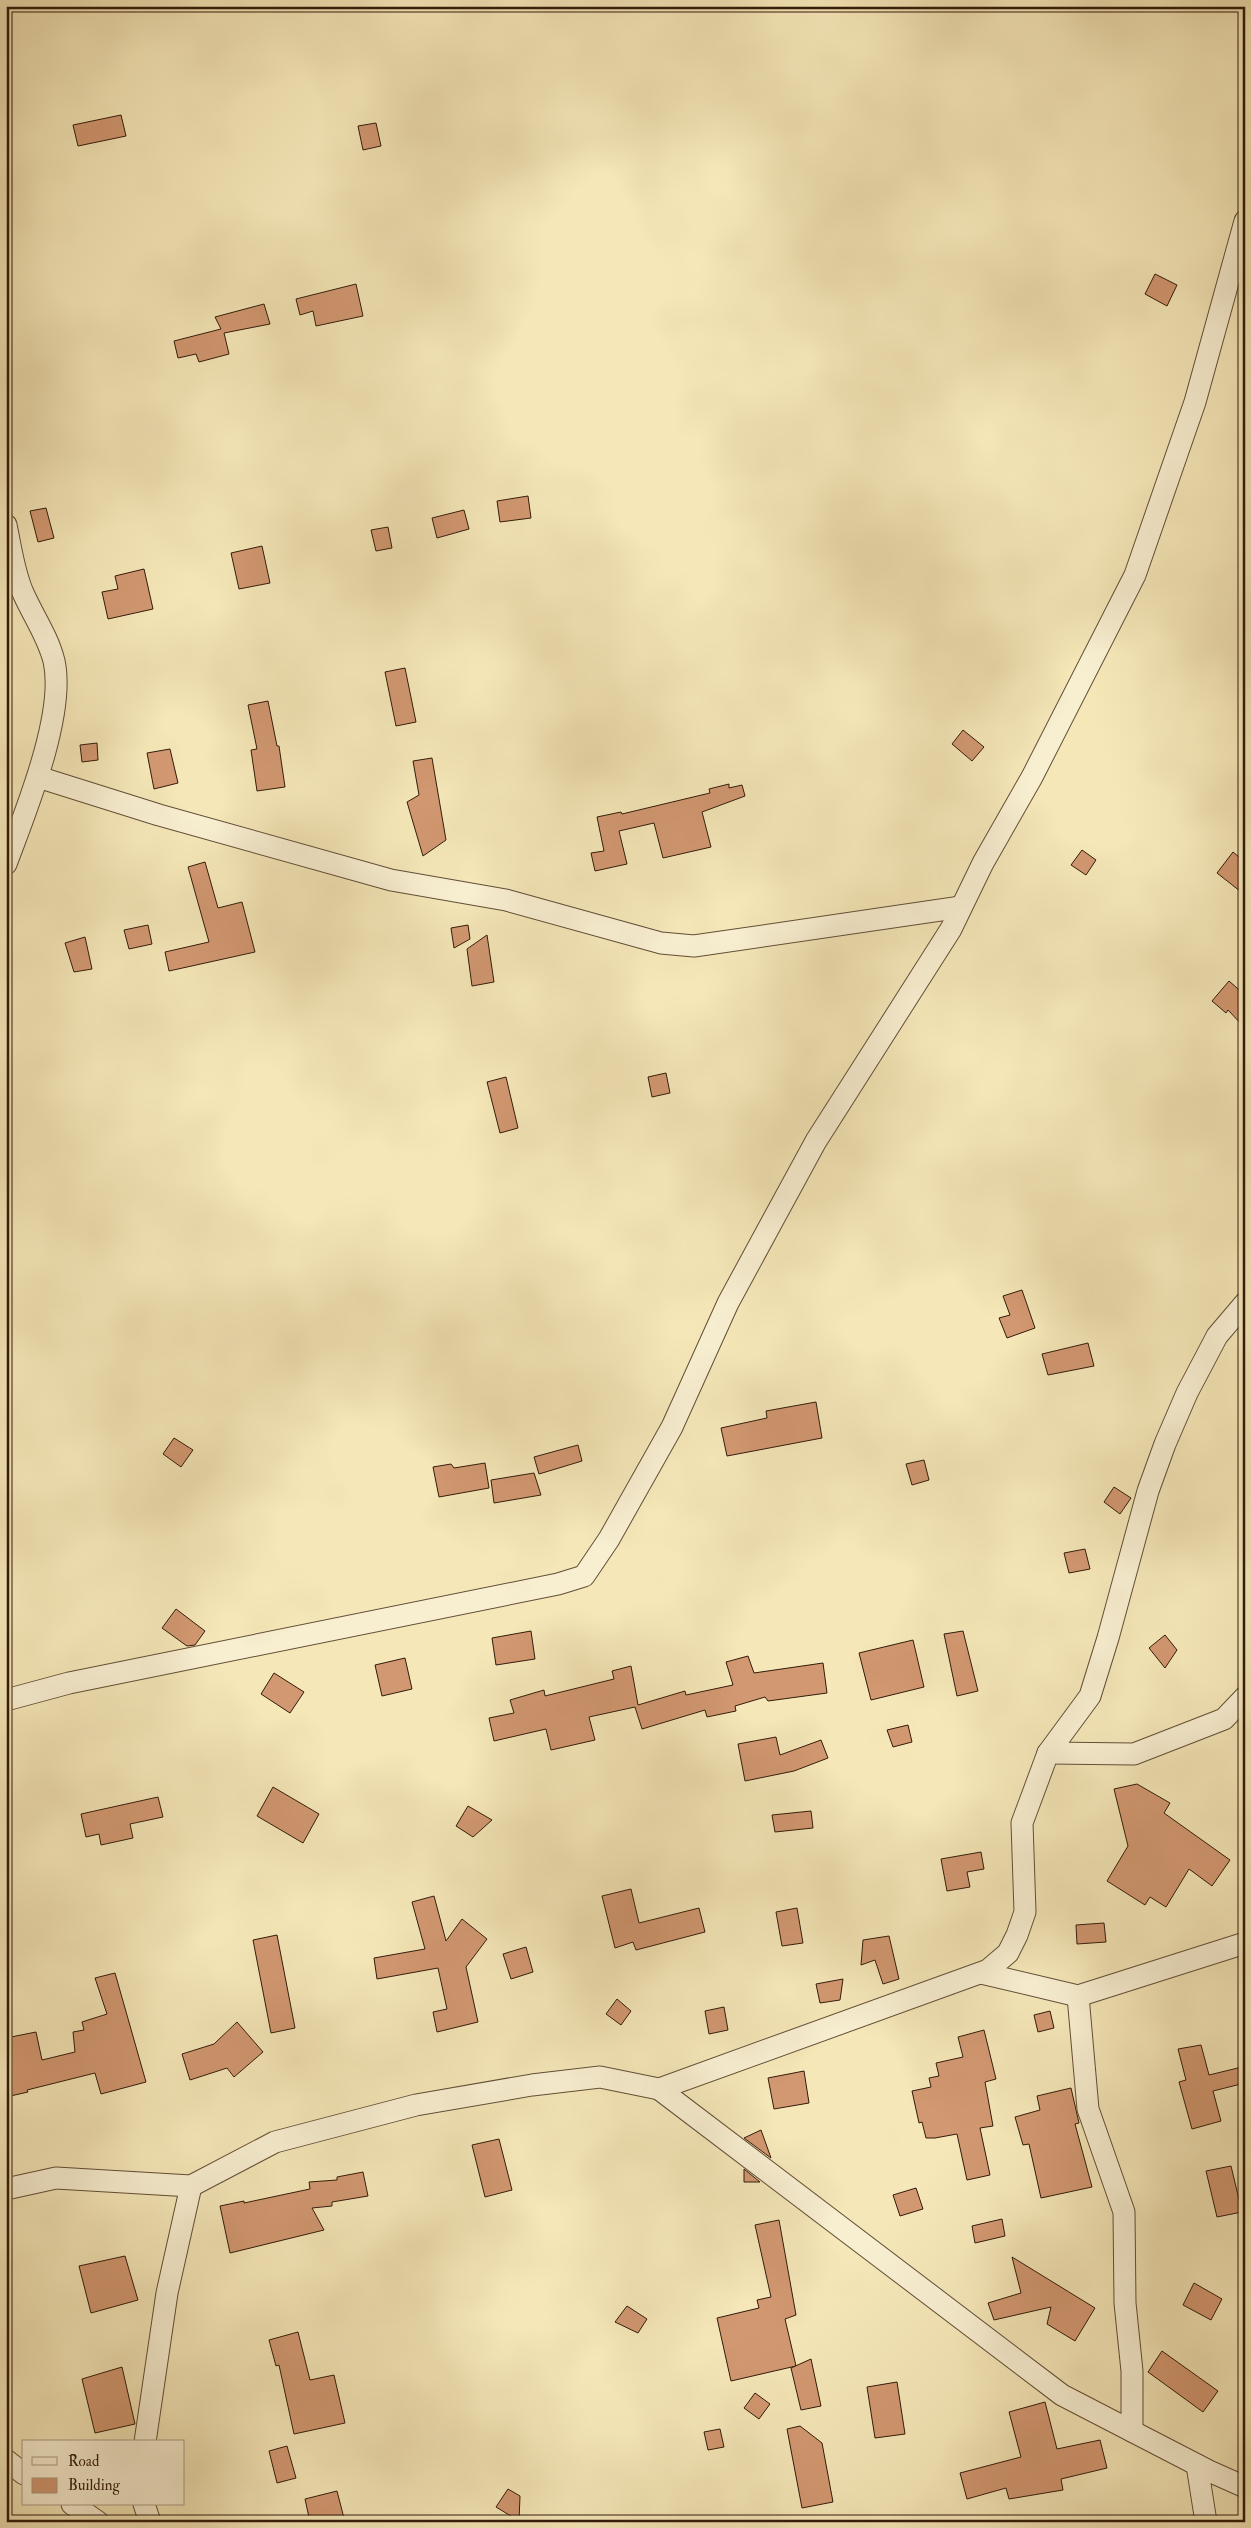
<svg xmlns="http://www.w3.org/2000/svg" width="1251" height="2528" viewBox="0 0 1251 2528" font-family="'IM FELL Double Pica',serif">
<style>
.building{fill:#d29871;stroke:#321b0a}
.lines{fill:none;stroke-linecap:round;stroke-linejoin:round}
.minor-casing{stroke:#634e36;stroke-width:23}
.minor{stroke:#f8efd1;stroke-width:21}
</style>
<rect width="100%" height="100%" fill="#f5e7b8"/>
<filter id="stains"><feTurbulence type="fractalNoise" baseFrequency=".004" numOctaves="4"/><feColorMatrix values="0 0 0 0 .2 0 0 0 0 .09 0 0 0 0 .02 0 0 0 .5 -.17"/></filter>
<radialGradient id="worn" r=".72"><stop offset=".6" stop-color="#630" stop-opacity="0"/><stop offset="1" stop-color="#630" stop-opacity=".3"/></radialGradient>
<g class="building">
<path d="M121,115L126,136L78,146L73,125Z"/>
<path d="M376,123L381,146L363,150L358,126Z"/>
<path d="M1155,274L1177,285L1167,306L1145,294Z"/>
<path d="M356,284L363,316L316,326L313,311L300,315L296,299Z"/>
<path d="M264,304L270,324L224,333L229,354L199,362L196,354L178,358L174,341L221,329L215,317Z"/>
<path d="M528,496L531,518L500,522L497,501Z"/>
<path d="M46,508L54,538L38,542L30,511Z"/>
<path d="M464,510L469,529L437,538L432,518Z"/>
<path d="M388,527L392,548L376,551L371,530Z"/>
<path d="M262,546L270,583L239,589L231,553Z"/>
<path d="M144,569L153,609L108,619L102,592L118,589L115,576Z"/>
<path d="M405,668L416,722L396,726L385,672Z"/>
<path d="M268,701L277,746H279L285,787L257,791L251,750L257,749L248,705Z"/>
<path d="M963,730L984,747L972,761L952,744Z"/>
<path d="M97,743L98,760L82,762L80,745Z"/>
<path d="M170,749L178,783L154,789L147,753Z"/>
<path d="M432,758L446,840L423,856L407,802L419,795L413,761Z"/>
<path d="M729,784V788L742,785L745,796L702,812L711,847L663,858L654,823L619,831L627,864L595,871L591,853L604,851L597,817L621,812L622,814L710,793L709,789Z"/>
<path d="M1082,850L1096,860L1086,875L1071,865Z"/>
<path d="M1233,852L1245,862V895L1217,873Z"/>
<path d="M205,862L218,908L242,902L255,952L169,971L165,952L209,942L188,867Z"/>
<path d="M148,925L152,944L129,949L124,930Z"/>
<path d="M468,925L470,939L454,948L451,928Z"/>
<path d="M487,935L494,982L472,986L467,949Z"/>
<path d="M85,937L92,969L74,972L65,943Z"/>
<path d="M1229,981L1245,995V1028L1228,1010L1226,1013L1212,1001Z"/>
<path d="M666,1073L670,1093L652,1097L648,1077Z"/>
<path d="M506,1077L518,1128L500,1133L487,1082Z"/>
<path d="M1022,1290L1035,1328L1007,1338L999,1318L1010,1315L1003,1296Z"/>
<path d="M1088,1343L1094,1366L1048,1375L1042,1354Z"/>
<path d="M816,1402L822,1438L727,1456L721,1428L767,1418L766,1411Z"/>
<path d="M174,1438L193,1450L181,1467L163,1454Z"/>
<path d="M578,1445L582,1461L539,1474L534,1457Z"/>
<path d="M924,1460L929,1480L912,1485L906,1464Z"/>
<path d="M485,1463L489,1488L439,1497L433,1467L451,1464L454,1468Z"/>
<path d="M534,1473L541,1495L494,1503L491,1480Z"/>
<path d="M1114,1487L1131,1498L1120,1514L1104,1502Z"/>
<path d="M1085,1549L1090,1569L1069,1573L1064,1553Z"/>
<path d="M176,1609L205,1631L195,1645L187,1646L162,1628Z"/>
<path d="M531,1631L535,1659L496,1665L492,1638Z"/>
<path d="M963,1631L978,1691L957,1696L944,1634Z"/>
<path d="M1165,1635L1177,1650L1165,1668L1149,1648Z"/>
<path d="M913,1640L924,1687L871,1700L859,1653Z"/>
<path d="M748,1656L754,1673L823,1663L827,1693L768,1701L765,1697L735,1706L736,1711L707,1717L705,1710L642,1729L635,1707L589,1717L595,1740L551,1750L546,1729L494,1741L489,1718L514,1713L510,1700L544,1690L545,1696L614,1679L612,1671L631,1666L638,1705L685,1691L686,1695L733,1685L726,1662Z"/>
<path d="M405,1658L412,1689L382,1696L375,1665Z"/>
<path d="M274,1673L304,1692L290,1713L261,1694Z"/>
<path d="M908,1725L912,1742L893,1747L887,1730Z"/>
<path d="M776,1737L780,1755L821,1740L828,1758L794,1771L745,1781L738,1744Z"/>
<path d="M1137,1784L1170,1803L1164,1813L1230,1860L1212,1886L1189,1869L1166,1907L1150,1897L1145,1905L1107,1881L1128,1846L1114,1789Z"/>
<path d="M273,1787L319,1814L303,1843L257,1816Z"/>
<path d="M158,1797L163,1817L130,1824L133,1838L101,1845L99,1834L86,1837L81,1814Z"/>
<path d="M468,1806L492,1820L473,1837L456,1826Z"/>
<path d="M811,1811L813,1828L775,1832L772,1815Z"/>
<path d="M981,1852L984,1869L967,1872L970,1887L947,1891L941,1859Z"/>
<path d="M631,1889L639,1923L699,1908L705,1932L636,1950L633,1942L615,1948L602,1896Z"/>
<path d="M434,1896L446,1941L462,1919L487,1939L466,1967L478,2022L437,2032L433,2012L447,2009L438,1968L377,1979L374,1958L425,1949L412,1902Z"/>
<path d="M797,1908L803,1943L782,1946L776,1912Z"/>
<path d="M1104,1923L1106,1942L1077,1944L1076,1925Z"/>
<path d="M277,1935L295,2028L271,2033L253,1940Z"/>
<path d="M889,1936L899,1979L883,1984L875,1960L861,1965L863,1940Z"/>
<path d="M526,1947L533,1972L511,1979L503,1954Z"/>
<path d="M115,1973L146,2082L101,2094L95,2073L27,2090L28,2092L6,2097V2070L11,2069L6,2038L36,2032L42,2060L75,2052L73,2032L84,2030L82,2022L107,2014L95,1978Z"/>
<path d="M843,1979L840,2000L820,2003L816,1984Z"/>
<path d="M617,1999L631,2011L621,2025L606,2014Z"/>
<path d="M724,2007L728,2030L709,2034L705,2011Z"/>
<path d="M1050,2011L1054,2028L1038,2032L1034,2015Z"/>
<path d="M237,2022L263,2052L234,2077L227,2068L190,2080L182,2054L214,2044Z"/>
<path d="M984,2030L996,2079L985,2082L993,2126L980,2128L990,2175L967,2180L957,2134L935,2138H926L922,2122L919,2123L912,2091L931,2087L929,2078L939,2076L936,2063L963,2057L958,2037Z"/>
<path d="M1201,2045L1209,2075L1242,2067L1245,2083L1213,2091L1221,2121L1192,2129L1179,2082L1186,2080L1178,2049Z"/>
<path d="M804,2071L809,2103L774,2109L768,2078Z"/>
<path d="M1071,2088L1079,2123L1075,2124L1092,2187L1041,2198L1029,2144L1023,2145L1015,2117L1040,2110L1037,2096Z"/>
<path d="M761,2130L771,2158L744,2138Z"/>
<path d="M499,2139L512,2190L485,2197L472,2145Z"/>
<path d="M1231,2166L1242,2212L1217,2217L1206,2171Z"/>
<path d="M744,2169L760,2182H744Z"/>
<path d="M363,2172L368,2196L332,2202V2206L312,2208L324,2230L230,2253L220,2206L244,2201V2203L310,2189L309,2182L337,2180V2177Z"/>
<path d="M916,2188L923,2209L900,2216L893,2195Z"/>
<path d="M1002,2219L1005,2236L975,2243L972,2226Z"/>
<path d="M779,2220L796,2315L785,2319L796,2366L731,2381L717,2318L759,2308L757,2300L771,2297L755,2225Z"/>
<path d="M125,2256L138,2300L91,2313L79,2266Z"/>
<path d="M1012,2257L1095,2308L1075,2341L1047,2324L1051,2307L994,2320L988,2303L1021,2293Z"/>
<path d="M1194,2283L1222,2299L1211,2320L1183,2305Z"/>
<path d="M627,2306L647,2319L638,2333L615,2322Z"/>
<path d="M298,2332L310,2380L334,2375L345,2423L294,2434L279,2365L276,2366L269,2340Z"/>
<path d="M1162,2351L1218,2391L1203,2412L1148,2372Z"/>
<path d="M811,2359L821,2406L801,2410L791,2368Z"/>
<path d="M122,2367L135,2424L95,2433L82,2379Z"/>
<path d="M897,2382L905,2434L875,2438L867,2387Z"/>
<path d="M755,2393L770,2404L759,2419L744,2408Z"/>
<path d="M1045,2402L1057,2449L1100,2440L1107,2468L1061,2479L1063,2490L1009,2499L1006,2488L967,2499L960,2473L1021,2457L1009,2412Z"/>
<path d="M800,2426L822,2443L833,2502L802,2508L787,2429Z"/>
<path d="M720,2429L724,2447L708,2450L704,2432Z"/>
<path d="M287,2446L296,2478L277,2483L269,2451Z"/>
<path d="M508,2489L520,2496L519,2521L496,2507Z"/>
<path d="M337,2491L345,2522H310L305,2499Z"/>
</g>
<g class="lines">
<defs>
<g id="minor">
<path d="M6,525C11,548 14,574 24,595C34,617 48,637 54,661C66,714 25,813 6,864"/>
<path d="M38,777L159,815L391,880L506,900L661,943L694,946L961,907"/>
<path d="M6,1700L69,1683L558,1584L584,1576L609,1539L672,1427L728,1303L773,1220L816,1141L951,929L983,863L1032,777L1135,575L1195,402L1245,221"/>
<path d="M1048,1753L1134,1754L1224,1719L1245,1697"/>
<path d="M981,1973L1078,1996L1245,1943"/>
<path d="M1078,1996L1088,2109L1124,2212L1125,2303L1132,2371V2431"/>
<path d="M659,2089L1062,2395L1209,2471L1245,2487"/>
<path d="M6,2189L56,2178L191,2186L275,2142L416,2105L532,2085L600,2077L659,2089L988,1970L1008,1953L1017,1935L1025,1912L1022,1823L1048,1753L1090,1696L1108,1638L1148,1491L1165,1444L1187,1393L1217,1336L1245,1303"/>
<path d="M145,2442L167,2293L191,2186"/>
<path d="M6,2460L24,2474"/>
<path d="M1197,2465L1206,2522"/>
<path d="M72,2504L98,2522"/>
<path d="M144,2504L150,2522"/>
</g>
</defs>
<use href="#minor" class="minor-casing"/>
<use href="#minor" class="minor"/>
</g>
<rect width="1251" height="2528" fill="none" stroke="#f5e7b8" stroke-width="25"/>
<rect x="8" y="8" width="1236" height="2513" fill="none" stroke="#321b0a" stroke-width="2.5"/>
<rect x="12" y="12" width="1226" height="2503" fill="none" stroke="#321b0a"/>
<rect x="22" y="2440" width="162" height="65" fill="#f8efd1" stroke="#a99a81"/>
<rect x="32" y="2457" width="25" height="8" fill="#f8efd1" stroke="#a99a81"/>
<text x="68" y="2466" font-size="15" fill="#321b0a">Road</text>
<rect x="32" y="2478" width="25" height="15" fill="#d29871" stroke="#a99a81"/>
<text x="68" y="2490" font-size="15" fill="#321b0a">Building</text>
<rect width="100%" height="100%" filter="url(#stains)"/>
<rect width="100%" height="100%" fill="url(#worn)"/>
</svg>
